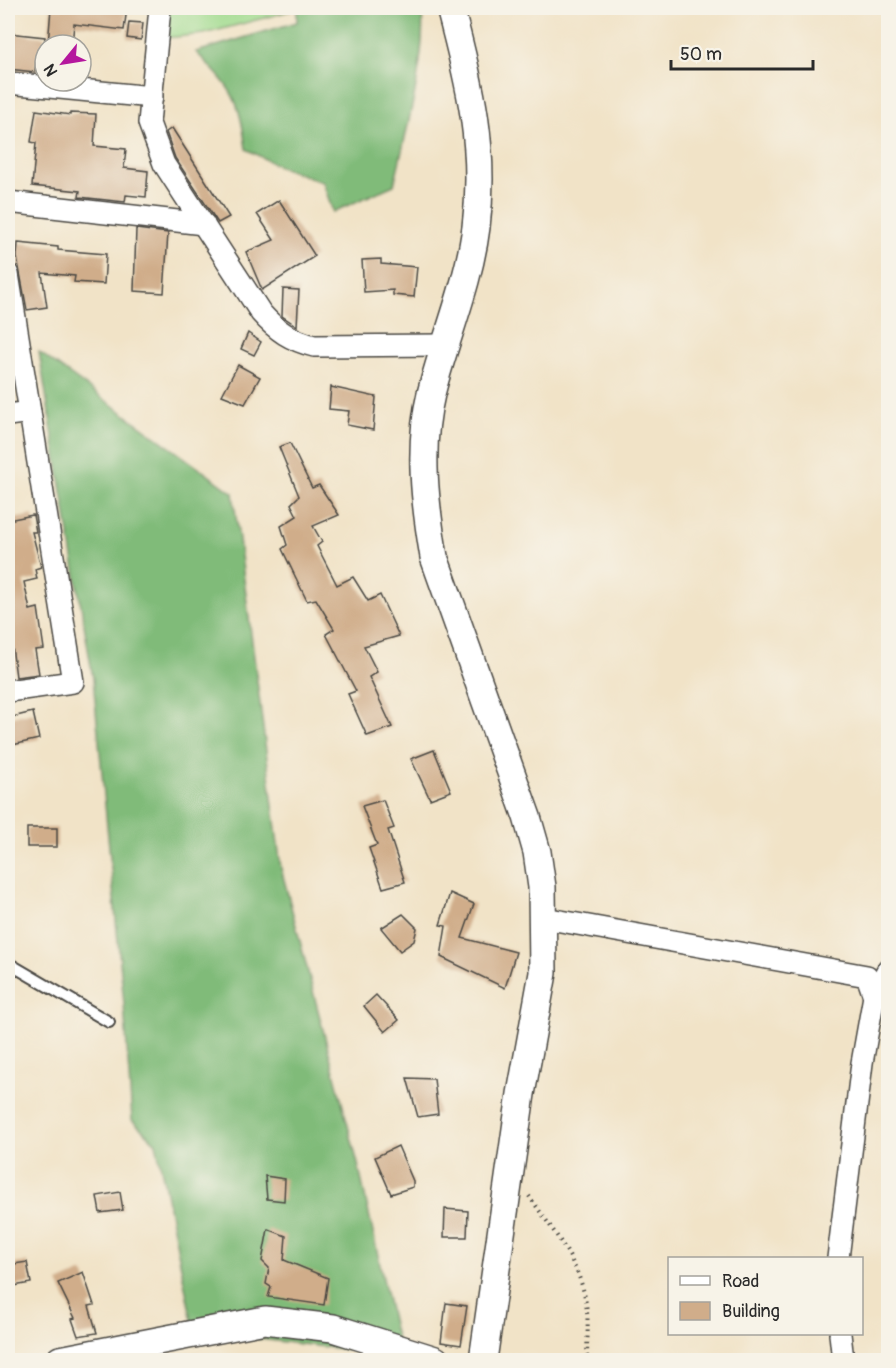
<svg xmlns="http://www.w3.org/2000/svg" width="896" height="1368" viewBox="0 0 896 1368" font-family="Pangolin,sans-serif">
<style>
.green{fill:#a0db8e;stroke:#66835c;stroke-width:1.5}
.forest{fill:#80bb79;stroke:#567352;stroke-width:1.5}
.building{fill:#d0ad8a}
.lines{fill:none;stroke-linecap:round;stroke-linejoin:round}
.service-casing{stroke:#494742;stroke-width:14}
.minor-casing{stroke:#494742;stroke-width:24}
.tertiary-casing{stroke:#494742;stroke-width:30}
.path{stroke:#494742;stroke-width:4;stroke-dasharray:1.5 4.5;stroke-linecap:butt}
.service{stroke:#fff;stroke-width:10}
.minor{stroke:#fff;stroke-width:21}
.tertiary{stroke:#fff;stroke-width:27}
</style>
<rect width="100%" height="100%" fill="#f7f3e8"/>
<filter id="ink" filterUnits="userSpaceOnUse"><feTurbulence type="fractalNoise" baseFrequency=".0167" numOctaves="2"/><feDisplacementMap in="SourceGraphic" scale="12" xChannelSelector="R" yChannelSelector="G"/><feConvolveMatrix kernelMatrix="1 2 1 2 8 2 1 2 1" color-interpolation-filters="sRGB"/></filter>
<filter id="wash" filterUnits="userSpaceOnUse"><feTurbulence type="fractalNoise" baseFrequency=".008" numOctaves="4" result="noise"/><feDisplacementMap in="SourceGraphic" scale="24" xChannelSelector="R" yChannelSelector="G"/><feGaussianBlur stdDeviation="1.35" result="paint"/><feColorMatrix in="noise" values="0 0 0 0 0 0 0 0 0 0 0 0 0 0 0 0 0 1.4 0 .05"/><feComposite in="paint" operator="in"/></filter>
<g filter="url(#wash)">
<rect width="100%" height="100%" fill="#f1e3c7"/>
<path class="green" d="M169,8H290V11L204,34L166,38Z"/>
<g class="forest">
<path d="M297,8H421C429,50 404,140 394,185L333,212L323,182L278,166L246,149C239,96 232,89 196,52L297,22Z"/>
<path d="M39,352L233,493L281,868L358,1164L400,1356L194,1331L156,1143L132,1120L124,1004L93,679Z"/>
</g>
<g id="blocks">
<g class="building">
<path d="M51,8H127L124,30L74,24L72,45H48Z"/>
<path d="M129,22L143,23L141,40L127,38Z"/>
<path d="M8,33L45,37V63L36,62L35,72L8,69Z"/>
<path d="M36,110L70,115V113L96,114L94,146L126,149L124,168L148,171L146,197L126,195L125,202L79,197L80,191L32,186L36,143L31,142Z"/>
<path d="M172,128L229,217L218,223L175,158L166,132Z"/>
<path d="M279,200L315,256L262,290L246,252L274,240L257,214Z"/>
<path d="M136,229L168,233L164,293L134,291Z"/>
<path d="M18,243L58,247V250L106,254L104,284L74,282L75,276L42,273L47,307L27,310L17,257Z"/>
<path d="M381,259V264L417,267L414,297L393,295V290L364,292L362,260Z"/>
<path d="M283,289L299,290L297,326L282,316Z"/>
<path d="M248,333L261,342L254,355L241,349Z"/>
<path d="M238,365L260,377L245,404L222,395Z"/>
<path d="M331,387L376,397L373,430L347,425L349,411L329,409Z"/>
<path d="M290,443L312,488L319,485L339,515L313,526L322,542L317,546L337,585L353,577L368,601L380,595L399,636L364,646L377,672L369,677L392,727L367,736L348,694L356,691L326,634L334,629L316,599L307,601L282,549L287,545L281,526L297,516L291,504L299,496L279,447Z"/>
<path d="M33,515L36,532H32L41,567L35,569L37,579L24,582L30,610L38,608L44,649L35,650L39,674L16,677L8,615V520Z"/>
<path d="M33,712L39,739L8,746V718Z"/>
<path d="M434,750L451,791L430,799L411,759Z"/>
<path d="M383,800L394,828L388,830L405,882L383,888L369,848L377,845L362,806Z"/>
<rect x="27" y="828" width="30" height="19"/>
<path d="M450,893L474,904L462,938L516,952L505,988L441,957L446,926L440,925Z"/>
<path d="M403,914L417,928L414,941L400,951L381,928Z"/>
<path d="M376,995L399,1020L385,1032L364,1006Z"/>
<path d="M407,1078L434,1079L438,1114L418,1117Z"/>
<path d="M398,1146L413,1181V1187L391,1194L375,1157Z"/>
<path d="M265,1176L285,1179L284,1201L267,1199Z"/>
<path d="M120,1192L123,1210L100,1213L97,1196Z"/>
<path d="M445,1209L468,1211L467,1237H444Z"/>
<path d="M268,1229L286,1236L284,1260L328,1278L324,1305L268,1297L271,1287L266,1284L269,1268L262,1261Z"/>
<path d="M27,1262L31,1283L8,1287V1265Z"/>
<path d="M83,1272L94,1305L89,1306L97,1333L78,1336L72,1319L75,1318L58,1283Z"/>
<path d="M446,1303L467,1306L461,1345L441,1342Z"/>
</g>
</g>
</g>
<g filter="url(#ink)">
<use href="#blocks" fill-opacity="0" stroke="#494742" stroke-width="1.5"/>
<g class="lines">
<defs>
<path id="service" d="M8,963L109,1022"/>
<g id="minor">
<path d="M160,8L149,123L164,164L261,313C277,331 291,340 314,346L445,345"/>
<path d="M8,83L152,97"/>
<path d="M8,202L204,224"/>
<path d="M8,274L73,682L8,691"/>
<path d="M8,415L30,412"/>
<path d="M544,918L867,976L874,996"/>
<path d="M838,1258L862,1063L874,996L888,969"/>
<path d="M840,1334L843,1360"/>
</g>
<g id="tertiary">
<path d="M450,8C470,83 486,149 476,227C469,284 445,338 431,394C418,447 425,504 434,557L527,817L537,852L542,887L543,973L521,1094L483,1360"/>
<path d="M60,1360L265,1320L333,1328L435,1360"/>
</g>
</defs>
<use href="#service" class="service-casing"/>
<use href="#minor" class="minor-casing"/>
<use href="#tertiary" class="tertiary-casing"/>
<path class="path" d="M529,1196C552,1229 581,1264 586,1304C589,1322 587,1342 587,1360"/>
<use href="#service" class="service"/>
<use href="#minor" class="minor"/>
<use href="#tertiary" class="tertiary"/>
</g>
</g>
<rect width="896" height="1368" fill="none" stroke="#f7f3e8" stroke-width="30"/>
<rect x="668" y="1257" width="195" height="78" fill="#f7f3e8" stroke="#a5a39c" stroke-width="1.5"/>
<rect x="680" y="1276" width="30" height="9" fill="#ffffff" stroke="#a5a39c" stroke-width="1.5"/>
<text x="722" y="1287" font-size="18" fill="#2b2b2b">Road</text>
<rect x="680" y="1302" width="30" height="18" fill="#d0ad8a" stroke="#a5a39c" stroke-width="1.5"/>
<text x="722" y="1317" font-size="18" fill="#2b2b2b">Building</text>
<g transform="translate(63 63) rotate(240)"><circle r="28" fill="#f7f3e8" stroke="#a5a39c" stroke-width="1.5"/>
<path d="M0-4.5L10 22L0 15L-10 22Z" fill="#b5179e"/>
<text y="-9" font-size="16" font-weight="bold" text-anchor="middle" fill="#2b2b2b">N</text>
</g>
<path d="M671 60v9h142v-9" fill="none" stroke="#2b2b2b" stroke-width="3"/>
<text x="680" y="60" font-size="18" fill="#2b2b2b" stroke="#f7f3e8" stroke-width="4.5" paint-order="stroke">50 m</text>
</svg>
